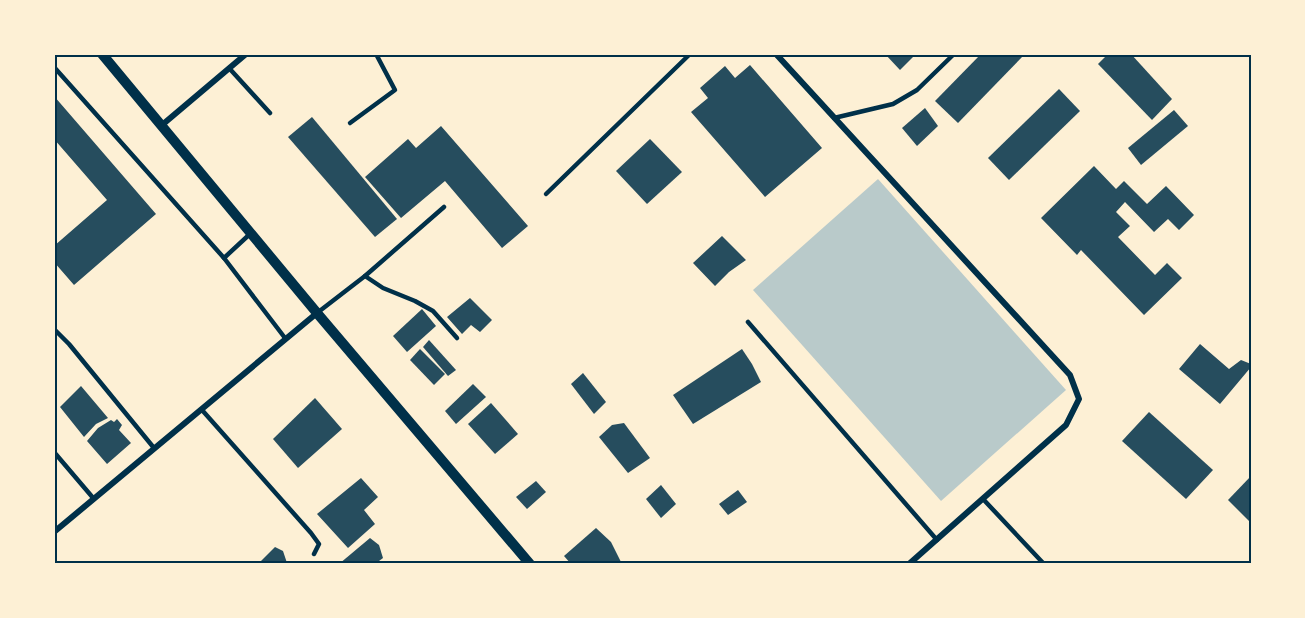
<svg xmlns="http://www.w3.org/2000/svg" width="1305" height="618" viewBox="0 0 1305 618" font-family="Mulish,sans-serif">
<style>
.green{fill:#b9caca}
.building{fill:#264d5e}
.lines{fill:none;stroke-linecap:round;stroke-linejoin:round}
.service{stroke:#003049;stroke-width:4.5}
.minor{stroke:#003049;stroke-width:6}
.tertiary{stroke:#003049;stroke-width:10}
.neatline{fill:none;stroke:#003049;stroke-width:2}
</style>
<rect width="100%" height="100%" fill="#fdf0d5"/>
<path class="green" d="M878,179L1066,390L941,501L753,290Z"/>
<g class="building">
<path d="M885,54H916L900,70Z"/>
<path d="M981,54L1024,55L958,123L935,101Z"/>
<path d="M1108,54H1131L1172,99L1152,120L1098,64Z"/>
<path d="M750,65L822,148L765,197L691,112L708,98L700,88L725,66L735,78Z"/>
<path d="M1059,89L1080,111L1009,180L988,158Z"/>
<path d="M54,96L156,214L74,285L54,262V246L107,200L54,139Z"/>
<path d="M925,108L938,126L917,146L902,128Z"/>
<path d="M1174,110L1188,126L1141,165L1128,148Z"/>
<path d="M312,117L397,219L375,237L288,137Z"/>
<path d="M441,126L528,226L502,248L445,181L401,218L365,177L408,139L416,148Z"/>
<path d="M650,139L682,172L647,204L616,171Z"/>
<path d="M1094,166L1116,189L1124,181L1147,204L1166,186L1194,215L1179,230L1168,219L1154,232L1125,202L1116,212L1130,226L1118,237L1155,275L1167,263L1182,278L1144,315L1081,250L1077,255L1041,218Z"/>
<path d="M722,236L746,260L729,272L715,286L693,263Z"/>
<path d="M470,298L492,320L480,332L471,325L462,334L447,317Z"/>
<path d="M422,309L436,326L407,352L393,336Z"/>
<path d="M429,340L456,370L448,376L423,347Z"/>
<path d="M1200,344L1229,369L1241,360L1251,364V367L1220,404L1179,369Z"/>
<path d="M420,349L445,374L434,385L410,360Z"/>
<path d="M742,349L752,364L761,382L693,424L673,395Z"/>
<path d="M583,373L606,402L594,414L571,384Z"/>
<path d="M473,384L486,397L456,424L445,411Z"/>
<path d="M81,386L108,418L96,424L84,437L60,407Z"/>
<path d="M315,398L342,429L298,468L273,439Z"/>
<path d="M491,403L518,434L495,454L468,424Z"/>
<path d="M1149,412L1213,470L1186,499L1122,441Z"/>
<path d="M117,419L122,425L119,430L131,443L107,464L87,441L98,428L111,420L114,422Z"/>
<path d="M624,423L650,458L628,473L599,437L612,425Z"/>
<path d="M1251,476V523L1228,500Z"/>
<path d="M361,478L378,497L364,510L375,524L348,548L317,514Z"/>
<path d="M536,481L546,492L527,509L516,497Z"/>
<path d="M661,485L676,504L661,518L646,499Z"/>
<path d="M738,490L747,502L728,515L719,504Z"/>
<path d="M596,528L611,542L621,562L618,564H571L564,556Z"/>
<path d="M370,538L379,545L383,558L375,564H339Z"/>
<path d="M275,547L283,551L287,563L285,564L260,562Z"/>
</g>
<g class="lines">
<g class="service">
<path d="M54,67L224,258L251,233"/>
<path d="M229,68L270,113"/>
<path d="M834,118L893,104L917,90L954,54"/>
<path d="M350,123L395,90L376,54"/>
<path d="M546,194L690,54"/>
<path d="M224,258L285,338"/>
<path d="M365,276L444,207"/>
<path d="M317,313L365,276L383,288L415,301L433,311L457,338"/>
<path d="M748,322L937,540"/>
<path d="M54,329L69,344L154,448"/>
<path d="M202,410L311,533L319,544L314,554"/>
<path d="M54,452L94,499"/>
<path d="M983,499L1044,564"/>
</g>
<g class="minor">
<path d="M776,54L1070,375L1079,399L1066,425L909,564"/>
<path d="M162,125L246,54"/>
<path d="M54,532L317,313"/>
</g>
<path class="tertiary" d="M102,54L317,313L530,564"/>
</g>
<rect width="1305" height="618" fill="none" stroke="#fdf0d5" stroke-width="111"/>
<rect x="56" y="56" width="1194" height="506" class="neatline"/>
</svg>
